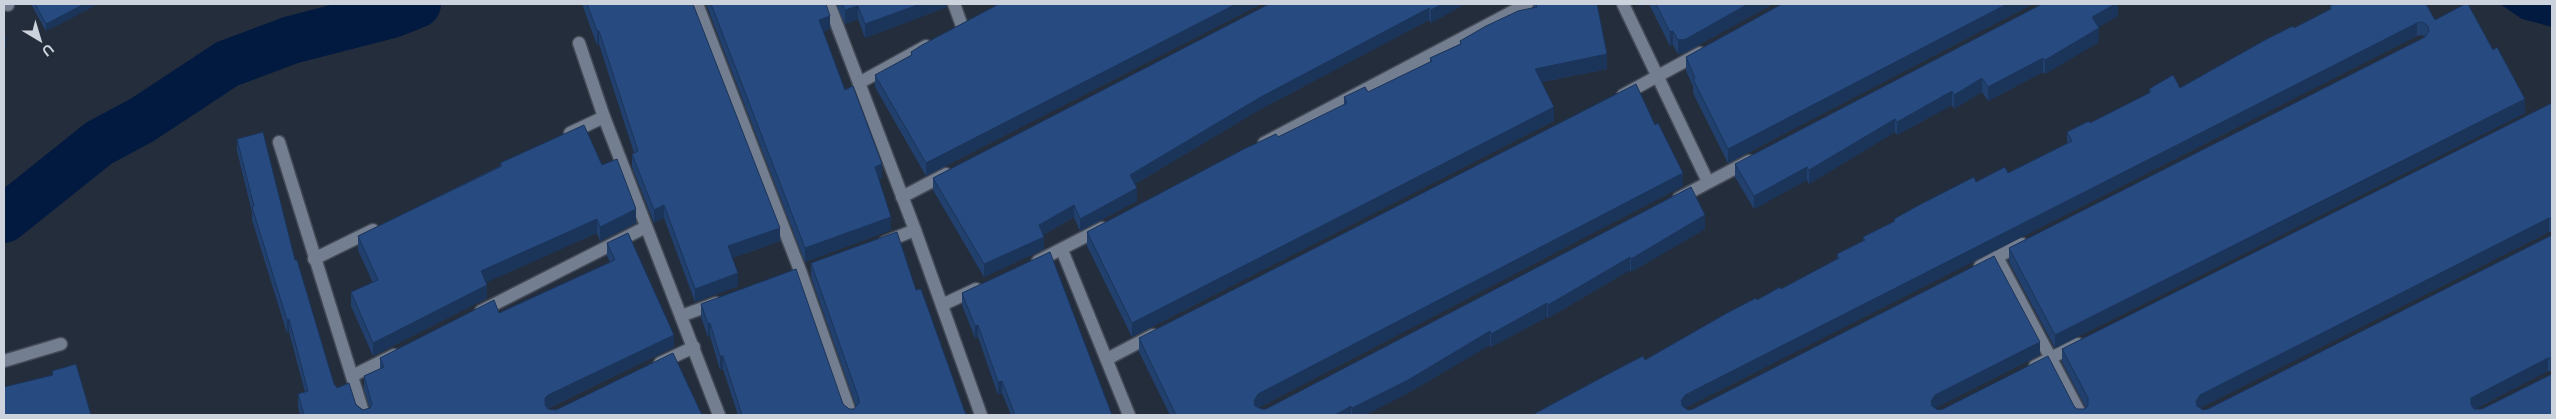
<svg xmlns="http://www.w3.org/2000/svg" width="2556" height="419" viewBox="0 0 2556 419" font-family="Raleway,sans-serif">
<style>
.water{fill:#021a40}
.lines{fill:none;stroke-linecap:round;stroke-linejoin:round}
.river{stroke:#021a40;stroke-width:48}
.minor-casing{stroke:#434a56;stroke-width:15}
.minor{stroke:#737e90;stroke-width:12}
.wall{fill:#22406e}
.shaded-wall{fill:#1b345a}
.building{fill:#274b80;stroke:#1b345a}
</style>
<rect width="100%" height="100%" fill="#242d3c"/>
<path class="water" d="M2500,4H2552V27L2522,19Z"/>
<g class="lines">
<path class="river" d="M4,219L99,143L142,120L227,64L291,40L392,14L417,4"/>
<defs>
<g id="minor">
<path d="M8,4V5"/>
<path d="M697,4L801,273L851,415"/>
<path d="M829,4L915,230L981,415"/>
<path d="M954,4L962,26"/>
<path d="M1623,4L1708,182"/>
<path d="M579,43L604,117L719,415"/>
<path d="M859,83L926,46"/>
<path d="M1623,95L1700,53"/>
<path d="M570,133L604,117"/>
<path d="M279,142L364,415"/>
<path d="M1264,143L1527,4"/>
<path d="M902,197L946,174"/>
<path d="M1679,198L1749,161"/>
<path d="M885,242L915,230"/>
<path d="M1062,250L1129,415"/>
<path d="M1997,257L2081,415"/>
<path d="M314,259L373,230"/>
<path d="M1038,261L1102,228"/>
<path d="M1980,266L2022,244"/>
<path d="M942,305L976,289"/>
<path d="M481,311L646,227"/>
<path d="M681,316L716,303"/>
<path d="M1107,359L1153,335"/>
<path d="M4,361L61,344"/>
<path d="M660,363L694,347"/>
<path d="M2035,366L2078,344"/>
<path d="M352,376L394,355"/>
</g>
</defs>
<use href="#minor" class="minor-casing"/>
<use href="#minor" class="minor"/>
</g>
<g class="wall">
<path d="M31,4H98L46,31Z"/>
<path d="M582,4H693L780,241L732,258L738,286L695,302L664,218L654,223L632,167V154L634,153L599,44L597,45Z"/>
<path d="M706,4H826L830,29L823,32L845,90L882,178L879,179L891,230L805,262Z"/>
<path d="M836,4H947V7L865,38L858,19L845,24Z"/>
<path d="M999,4H1261L926,176L875,87V75L911,55V52Z"/>
<path d="M1269,4H1465L1431,23L1429,20L1259,110L1135,184L1137,201L1080,231L1074,217L1043,235L1044,249L984,277L933,190V178Z"/>
<path d="M1534,4H1597L1607,69L1542,82L1554,121L1132,337L1087,246V232L1278,137L1344,105V97L1368,92L1430,62V58L1460,44V41L1534,8Z"/>
<path d="M1649,4H1773L1686,52L1678,54L1673,45L1670,46Z"/>
<path d="M1782,4H2033L1728,163L1693,93V86L1686,71V57Z"/>
<path d="M2118,4V16L2098,27L2099,42L2045,74L2043,72L1988,101L1982,92L1954,109L1952,105L1897,135L1895,132L1809,184L1807,180L1754,209L1735,177V164Z"/>
<path d="M2330,6L2435,20L2525,113L2055,348L2009,262V248L2425,37L2422,35L2417,36L1685,408L1688,410L2040,355L1935,408L1938,410L2074,406L2077,409H2084L2086,408L2062,362V349L2552,103V232H2549L2200,408L2203,410L2208,409L2552,235V371H2548L2475,409L2552,415H1532L1645,360L1757,300L1781,289L1837,259V254L1863,241V237L1894,222V219L1976,182L2008,173L2067,144V132L2090,123L2149,93V89L2180,88L2330,9Z"/>
<path d="M237,139L295,260L334,384L337,388L363,410L370,408L364,389V376L380,369V358L499,313L610,262L607,256V243L674,347L547,409L702,415H300L298,407V394L305,392L289,332L287,333L252,220V212L237,151Z"/>
<path d="M500,163L602,165L636,223L600,241L597,233L486,282L487,298L373,356L351,306V292L373,283L358,250V236L500,166Z"/>
<path d="M1683,186L1258,408L1261,409H1266L1691,187L1705,229L1631,272L1630,270L1548,318L1547,317L1491,347L1490,345L1408,393L1365,415H1170L1139,352V338Z"/>
<path d="M811,263L916,290L966,415H738L723,369L720,370L710,336L708,337L701,317V304L843,404L849,409H854L856,406L811,277Z"/>
<path d="M962,293L1112,415H1011L1002,393L998,395L978,337L975,338L962,305Z"/>
</g>
<g class="shaded-wall">
<path d="M84,4H98L46,31V24Z"/>
<path d="M920,4H947V7L865,38V24Z"/>
<path d="M1236,4H1261L926,176V163Z"/>
<path d="M1442,4H1465L1431,23V10Z"/>
<path d="M1639,4H1646L1639,7Z"/>
<path d="M1748,4H1773L1686,52L1678,54V40Z"/>
<path d="M2007,4H2033L1728,163V149Z"/>
<path d="M2115,4H2118V16L2092,31V17Z"/>
<path d="M858,6V19L845,24V10Z"/>
<path d="M1429,8V20L1259,110L1130,187V175L1259,98Z"/>
<path d="M830,16V29L819,34V20Z"/>
<path d="M2417,23V36L1685,408L1681,414V401L1685,395Z"/>
<path d="M2099,28V42L2045,74V60Z"/>
<path d="M597,31H599V44L597,45Z"/>
<path d="M1673,31V45L1670,46V32Z"/>
<path d="M6,39V46L4,48V40Z"/>
<path d="M1607,54V69L1535,83V69Z"/>
<path d="M2043,58V72L1988,101V87Z"/>
<path d="M1982,78V92L1954,109V95Z"/>
<path d="M1952,91V105L1897,135V122Z"/>
<path d="M2525,99V113L2055,348V335Z"/>
<path d="M1554,107V121L1132,337V323Z"/>
<path d="M1895,119V132L1809,184V170Z"/>
<path d="M882,164V178L875,181V167Z"/>
<path d="M1807,167V180L1754,209V196Z"/>
<path d="M1683,173V186L1258,408L1254,414V401L1258,394Z"/>
<path d="M1137,188V201L1080,231V219Z"/>
<path d="M664,205V218L654,223V210Z"/>
<path d="M1074,205V217L1039,237V225Z"/>
<path d="M636,209V223L600,241V227Z"/>
<path d="M1705,215V229L1631,272V259Z"/>
<path d="M891,217V230L805,262V248Z"/>
<path d="M2549,218V232L2200,408L2196,414V401L2200,395Z"/>
<path d="M597,219V233L481,285V271Z"/>
<path d="M780,228V241L728,259V246Z"/>
<path d="M1044,237V249L984,277V264Z"/>
<path d="M1630,257V270L1548,318V305Z"/>
<path d="M738,273V286L695,302V289Z"/>
<path d="M487,285V298L373,356V343Z"/>
<path d="M1547,303V317L1491,347V334Z"/>
<path d="M289,319V332L287,333V320Z"/>
<path d="M710,323V336L708,337V324Z"/>
<path d="M978,325V337L975,338V326Z"/>
<path d="M1490,331V345L1408,393L1365,415H1352V408Z"/>
<path d="M674,335V347L548,408L545,411V415V398L548,395Z"/>
<path d="M2040,342V355L1935,408L1931,414V401L1935,395Z"/>
<path d="M720,356H723V369L720,370Z"/>
<path d="M2548,358V371L2471,411V415V398Z"/>
<path d="M1002,381V393L998,395V382Z"/>
<path d="M1351,406V415H1335Z"/>
</g>
<g class="building">
<path d="M35,4H84L46,24Z"/>
<path d="M587,4H693L780,228L728,246L738,273L695,289L664,205L654,210L632,154L638,151L599,31H597Z"/>
<path d="M711,4H826L830,16L819,20L845,90L853,86L882,164L875,167L891,217L805,248Z"/>
<path d="M842,4H920L865,24L858,6L845,10Z"/>
<path d="M999,4H1236L926,163L875,75L912,55L911,52L922,45Z"/>
<path d="M1269,4H1442L1431,10L1429,8L1259,98L1130,175L1137,188L1080,219L1074,205L1039,225L1044,237L984,264L933,178Z"/>
<path d="M1536,4H1597L1607,54L1535,69L1554,107L1132,323L1087,232L1244,149L1276,134L1278,137L1347,103L1344,97L1365,87L1368,92L1432,61L1430,58L1461,44L1460,41L1486,26L1518,11L1537,7Z"/>
<path d="M1656,4H1748L1686,39L1678,40L1673,31L1670,32Z"/>
<path d="M1782,4H2007L1728,149L1693,79L1695,78L1686,57Z"/>
<path d="M2042,4H2115L2092,17L2099,28L2045,60L2043,58L1988,87L1982,78L1954,95L1952,91L1897,122L1895,119L1809,170L1807,167L1754,196L1735,164Z"/>
<path d="M2334,4H2426L2435,20L2465,4H2468L2493,50L2497,47L2525,99L2055,335L2009,248L2425,37L2429,31L2428,26L2422,22L2417,23L1685,395L1681,401L1682,406L1688,410L1693,409L1994,256L2040,342L1935,395L1931,401L1932,406L1938,410L1943,409L2048,356L2074,406L2077,409H2084L2088,406V398L2062,349L2552,103V219L2549,218L2200,395L2196,401L2197,406L2203,410L2208,409L2552,235V358H2548L2471,398V405L2474,409H2482L2552,374V415H1532L1614,371L1643,356L1645,360L1727,313L1756,298L1757,300L1780,287L1781,289L1839,258L1837,254L1865,240L1863,237L1895,221L1894,219L1921,204L1974,177L1976,182L2005,167L2008,173L2072,141L2067,132L2089,121L2090,123L2151,92L2149,89L2173,75L2180,88L2265,40L2293,26L2294,28L2331,9L2330,6Z"/>
<path d="M4,34L6,39L4,40Z"/>
<path d="M1636,84L1655,125L1658,123L1683,173L1258,394L1254,401L1255,406L1261,409H1266L1691,187L1705,215L1631,259L1630,257L1548,305L1547,303L1491,334L1490,331L1408,380L1352,408L1351,406L1335,415H1176L1139,338Z"/>
<path d="M584,125L602,165L617,159L636,209L600,227L597,219L481,271L487,285L373,343L351,292L378,280L358,236L502,166L500,163Z"/>
<path d="M263,132L295,260H297L334,384L337,388L349,383L356,405L363,410L370,408L372,404L364,376L384,367L380,358L494,300L499,313L615,260L607,243L628,233L674,335L548,395L545,398V405L548,409L556,410L673,353L702,415H304L298,394L308,391L289,319L287,320L252,207L254,206L237,139Z"/>
<path d="M897,232L916,290L921,289L966,415H742L723,356H720L710,323L708,324L701,304L796,269L843,404L849,409H854L859,403V399L811,263Z"/>
<path d="M1050,252L1112,415H1015L1002,381L998,382L978,325L975,326L962,293Z"/>
<path d="M76,364L91,415H4V387L53,375L52,371Z"/>
</g>
<rect width="2556" height="419" fill="none" stroke="#cdd3dc" stroke-width="10"/>
<g transform="translate(40 40) rotate(142)" stroke="#242d3c" stroke-width="4" paint-order="stroke">
<path d="M0-4L9 19L0 12L-9 19Z" fill="#cdd3dc"/>
<text y="-8" font-size="14" font-weight="bold" text-anchor="middle" fill="#cdd3dc">U</text>
</g>
</svg>
